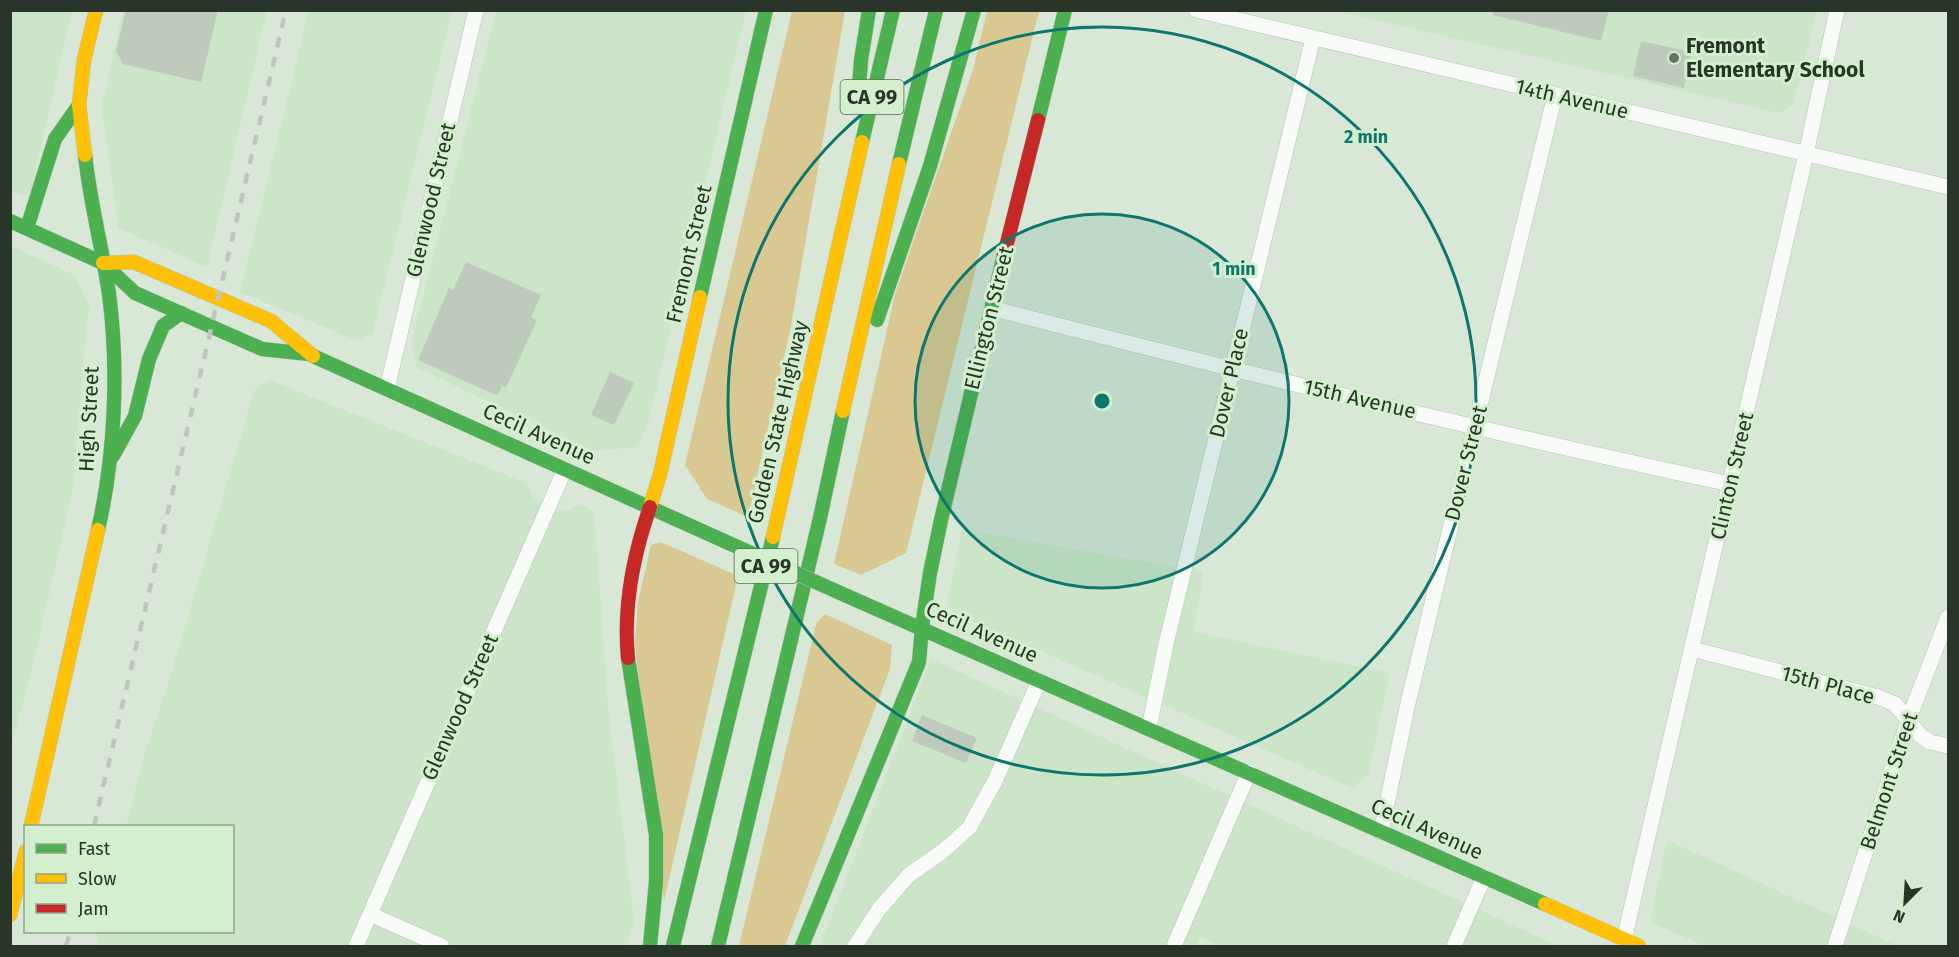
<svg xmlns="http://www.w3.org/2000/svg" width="1959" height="957" viewBox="0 0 1959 957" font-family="'Fira Sans',sans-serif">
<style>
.built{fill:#cce5c8}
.green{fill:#dac892}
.building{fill:#becabc}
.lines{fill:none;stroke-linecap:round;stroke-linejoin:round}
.street-casing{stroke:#b6c3b5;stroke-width:16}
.fast-casing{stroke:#b6c3b5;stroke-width:15}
.slow-casing{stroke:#b6c3b5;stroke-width:15}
.jam-casing{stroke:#b6c3b5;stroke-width:15}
.street{stroke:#f9fbf9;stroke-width:15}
.fast{stroke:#4caf50;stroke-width:14}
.slow{stroke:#ffc107;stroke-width:14}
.jam{stroke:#c62828;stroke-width:14}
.rail{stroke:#c1c5c0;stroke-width:4.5;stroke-dasharray:10 10;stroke-linecap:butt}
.fast-bridge-casing{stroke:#b6c3b5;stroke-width:15;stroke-linecap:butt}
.fast-bridge{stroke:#4caf50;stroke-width:14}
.ring{fill:none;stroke:#0f766e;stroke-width:3}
.poi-dot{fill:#677366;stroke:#d3efce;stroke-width:2}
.labels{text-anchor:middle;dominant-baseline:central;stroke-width:6;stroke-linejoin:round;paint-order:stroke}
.shield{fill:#d3efce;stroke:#5d6d5a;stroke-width:1.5}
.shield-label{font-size:20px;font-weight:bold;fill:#2a3529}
.poi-label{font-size:21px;font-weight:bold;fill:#2a3529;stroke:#d3efce;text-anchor:start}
.street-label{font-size:21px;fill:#2a3529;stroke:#d3efce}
.centre{fill:#0f766e;stroke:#d3efce;stroke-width:3}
.ring-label{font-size:18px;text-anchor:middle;font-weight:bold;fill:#0f766e;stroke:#d3efce;stroke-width:6;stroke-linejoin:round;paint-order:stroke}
</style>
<rect width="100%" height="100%" fill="#d8e7d6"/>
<g class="built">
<path d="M309,10L452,11L373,333L358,341L240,292Z"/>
<path d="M11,11H72L31,190L24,196L11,191Z"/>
<path d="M123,11H267L207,267L118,228L102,106Z"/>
<path d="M496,11H746L650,416L638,447L594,451L417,368L411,344Z"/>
<path d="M1336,11H1817L1793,106L1779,113Z"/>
<path d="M11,246L74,275L89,304L72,494L32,668L11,747Z"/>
<path d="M269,380L526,483L534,498L565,511L579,505L594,511L608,706L634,921L627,946H95L99,932H232V826H126L143,759L170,678L254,391Z"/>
<path d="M962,529L1203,572L1194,632L1390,673L1368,775L1352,788L956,614L949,607L948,599Z"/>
<path d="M931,659L1558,946H1221L1201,937L1196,946H820Z"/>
<path d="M1667,840L1898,946H1705L1650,922Z"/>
</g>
<g class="green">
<path d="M792,11H845L791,326L748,517L707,499L685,465Z"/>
<path d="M987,11H1039L906,553L861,575L834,564L895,294L973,70Z"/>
<path d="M661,542L738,576L664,901L635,644L638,602L651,545Z"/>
<path d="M825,614L892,645L890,669L785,946H739L816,624Z"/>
</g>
<g class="building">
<path d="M126,10H218L201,82L123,64L116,51Z"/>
<path d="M1493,10H1609L1601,41L1493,15Z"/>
<path d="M1641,41L1692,52L1684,88L1633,76Z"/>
<path d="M466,262L541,295L531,317L537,320L506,388L502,386L498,396L418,360L449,288L453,290Z"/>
<path d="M610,372L634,383L614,425L591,415Z"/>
<path d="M922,715L977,738L966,763L912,741Z"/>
</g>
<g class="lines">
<defs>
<g id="street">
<path d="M1196,10L1948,187"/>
<path d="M991,308C1236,371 1482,431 1730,484"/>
<path d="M387,389L476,10"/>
<path d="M1692,649L1878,697L1895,704L1920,735L1930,742L1948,746"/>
<path d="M1149,728L1166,644L1313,38"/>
<path d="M1381,832L1408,703L1555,95"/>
<path d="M370,914L442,946"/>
<path d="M1624,940L1806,154L1837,10"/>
<path d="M356,946L565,469"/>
<path d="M855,946L879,909L909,875L943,851L969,828L995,781L1039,681"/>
<path d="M1174,946L1249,772"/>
<path d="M1454,946L1484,877"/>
<path d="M1835,946L1908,721L1948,617"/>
</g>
<g id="fast">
<path d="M858,102L861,60L869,10"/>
<path d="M1038,120L1065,10"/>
<path d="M862,142L893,10"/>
<path d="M85,155C90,202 102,247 109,294C119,369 115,456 98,530"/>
<path d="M899,164L936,10"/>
<path d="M10,221L103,263L135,293L262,349L309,354"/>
<path d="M27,228L55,139L79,105"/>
<path d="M700,297L766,10"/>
<path d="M877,320L930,166L974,10"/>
<path d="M313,356L722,540"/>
<path d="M113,456L135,416L149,359L163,326L181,313"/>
<path d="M847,596L1545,904"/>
<path d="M922,627L930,573L941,520L1004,255"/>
<path d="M628,658L656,835V882L650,946"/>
<path d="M673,946L773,537"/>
<path d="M718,946L820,518L843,411"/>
<path d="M802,946L919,662L922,627"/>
</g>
<g id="slow">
<path d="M85,155L79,105L84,60L96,10"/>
<path d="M103,263L134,262L271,321L313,356"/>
<path d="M843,411L899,164"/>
<path d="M650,507L660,474L700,297"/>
<path d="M773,537L862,142"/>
<path d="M31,826L98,530"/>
<path d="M1545,904L1639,946"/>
<path d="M10,915L26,851"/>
</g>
<g id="jam">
<path d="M1004,255L1038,120"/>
<path d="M628,658C623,607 633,556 650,507"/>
</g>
</defs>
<use href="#street" class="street-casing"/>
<use href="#fast" class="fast-casing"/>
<use href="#slow" class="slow-casing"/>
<use href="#jam" class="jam-casing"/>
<use href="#street" class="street"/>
<use href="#fast" class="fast"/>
<use href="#slow" class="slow"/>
<use href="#jam" class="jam"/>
<g class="rail">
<path d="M94,826L286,10"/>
<path d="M66,946L70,932"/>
</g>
<defs>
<path id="fast-bridge" d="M722,540L847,596"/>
</defs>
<use href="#fast-bridge" class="fast-bridge-casing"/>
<use href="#fast-bridge" class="fast-bridge"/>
</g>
<circle cx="1102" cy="401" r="187" fill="#0f766e" fill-opacity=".12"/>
<g class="ring">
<circle cx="1102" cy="401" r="187"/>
<circle cx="1102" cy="401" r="374"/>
</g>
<circle class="poi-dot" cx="1674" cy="58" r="6"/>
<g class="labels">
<g class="shield">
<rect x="840.5" y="80" width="63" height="34" rx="4.5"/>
<rect x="734.5" y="549" width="63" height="34" rx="4.5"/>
</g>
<g class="shield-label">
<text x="872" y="97">CA 99</text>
<text x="766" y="566">CA 99</text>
</g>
<g class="poi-label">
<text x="1686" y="46">Fremont<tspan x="1686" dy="24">Elementary School</tspan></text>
</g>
<g class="street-label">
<text transform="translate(1572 99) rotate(13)">14th Avenue</text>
<text transform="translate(431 200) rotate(-77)">Glenwood Street</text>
<text transform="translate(689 254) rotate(-77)">Fremont Street</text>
<text transform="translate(989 318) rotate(-76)">Ellington Street</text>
<text transform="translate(1229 383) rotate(-77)">Dover Place</text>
<text transform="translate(1360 399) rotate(13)">15th Avenue</text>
<text transform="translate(89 419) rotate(-87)">High Street</text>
<text transform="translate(778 422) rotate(-77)">Golden State Highway</text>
<text transform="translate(539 434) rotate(24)">Cecil Avenue</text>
<text transform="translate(1466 463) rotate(-76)">Dover Street</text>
<text transform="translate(1732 476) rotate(-77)">Clinton Street</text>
<text transform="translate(982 632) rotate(24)">Cecil Avenue</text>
<text transform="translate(1828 685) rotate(15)">15th Place</text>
<text transform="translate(460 707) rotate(-66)">Glenwood Street</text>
<text transform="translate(1889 781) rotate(-72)">Belmont Street</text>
<text transform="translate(1427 829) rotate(24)">Cecil Avenue</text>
</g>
</g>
<circle cx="1102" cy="401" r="9" class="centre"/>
<g class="ring-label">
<text x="1366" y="143">2 min</text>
<text x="1234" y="275">1 min</text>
</g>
<rect width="1959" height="957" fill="none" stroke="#2a3529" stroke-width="24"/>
<rect x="24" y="825" width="210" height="108" fill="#d3efce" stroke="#8fa58c" stroke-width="1.5"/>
<rect x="36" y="844" width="30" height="9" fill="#4caf50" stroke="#8fa58c" stroke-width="1.5"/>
<text x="78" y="855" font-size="18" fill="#2a3529">Fast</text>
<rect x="36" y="874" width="30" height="9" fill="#ffc107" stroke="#8fa58c" stroke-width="1.5"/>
<text x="78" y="885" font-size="18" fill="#2a3529">Slow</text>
<rect x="36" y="904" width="30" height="9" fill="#c62828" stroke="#8fa58c" stroke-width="1.5"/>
<text x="78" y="915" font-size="18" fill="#2a3529">Jam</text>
<g transform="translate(1905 903) rotate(204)" stroke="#d3efce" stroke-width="4.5" paint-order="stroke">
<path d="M0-4.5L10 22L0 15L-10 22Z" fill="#2a3529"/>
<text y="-9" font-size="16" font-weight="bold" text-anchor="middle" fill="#2a3529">N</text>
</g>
</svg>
